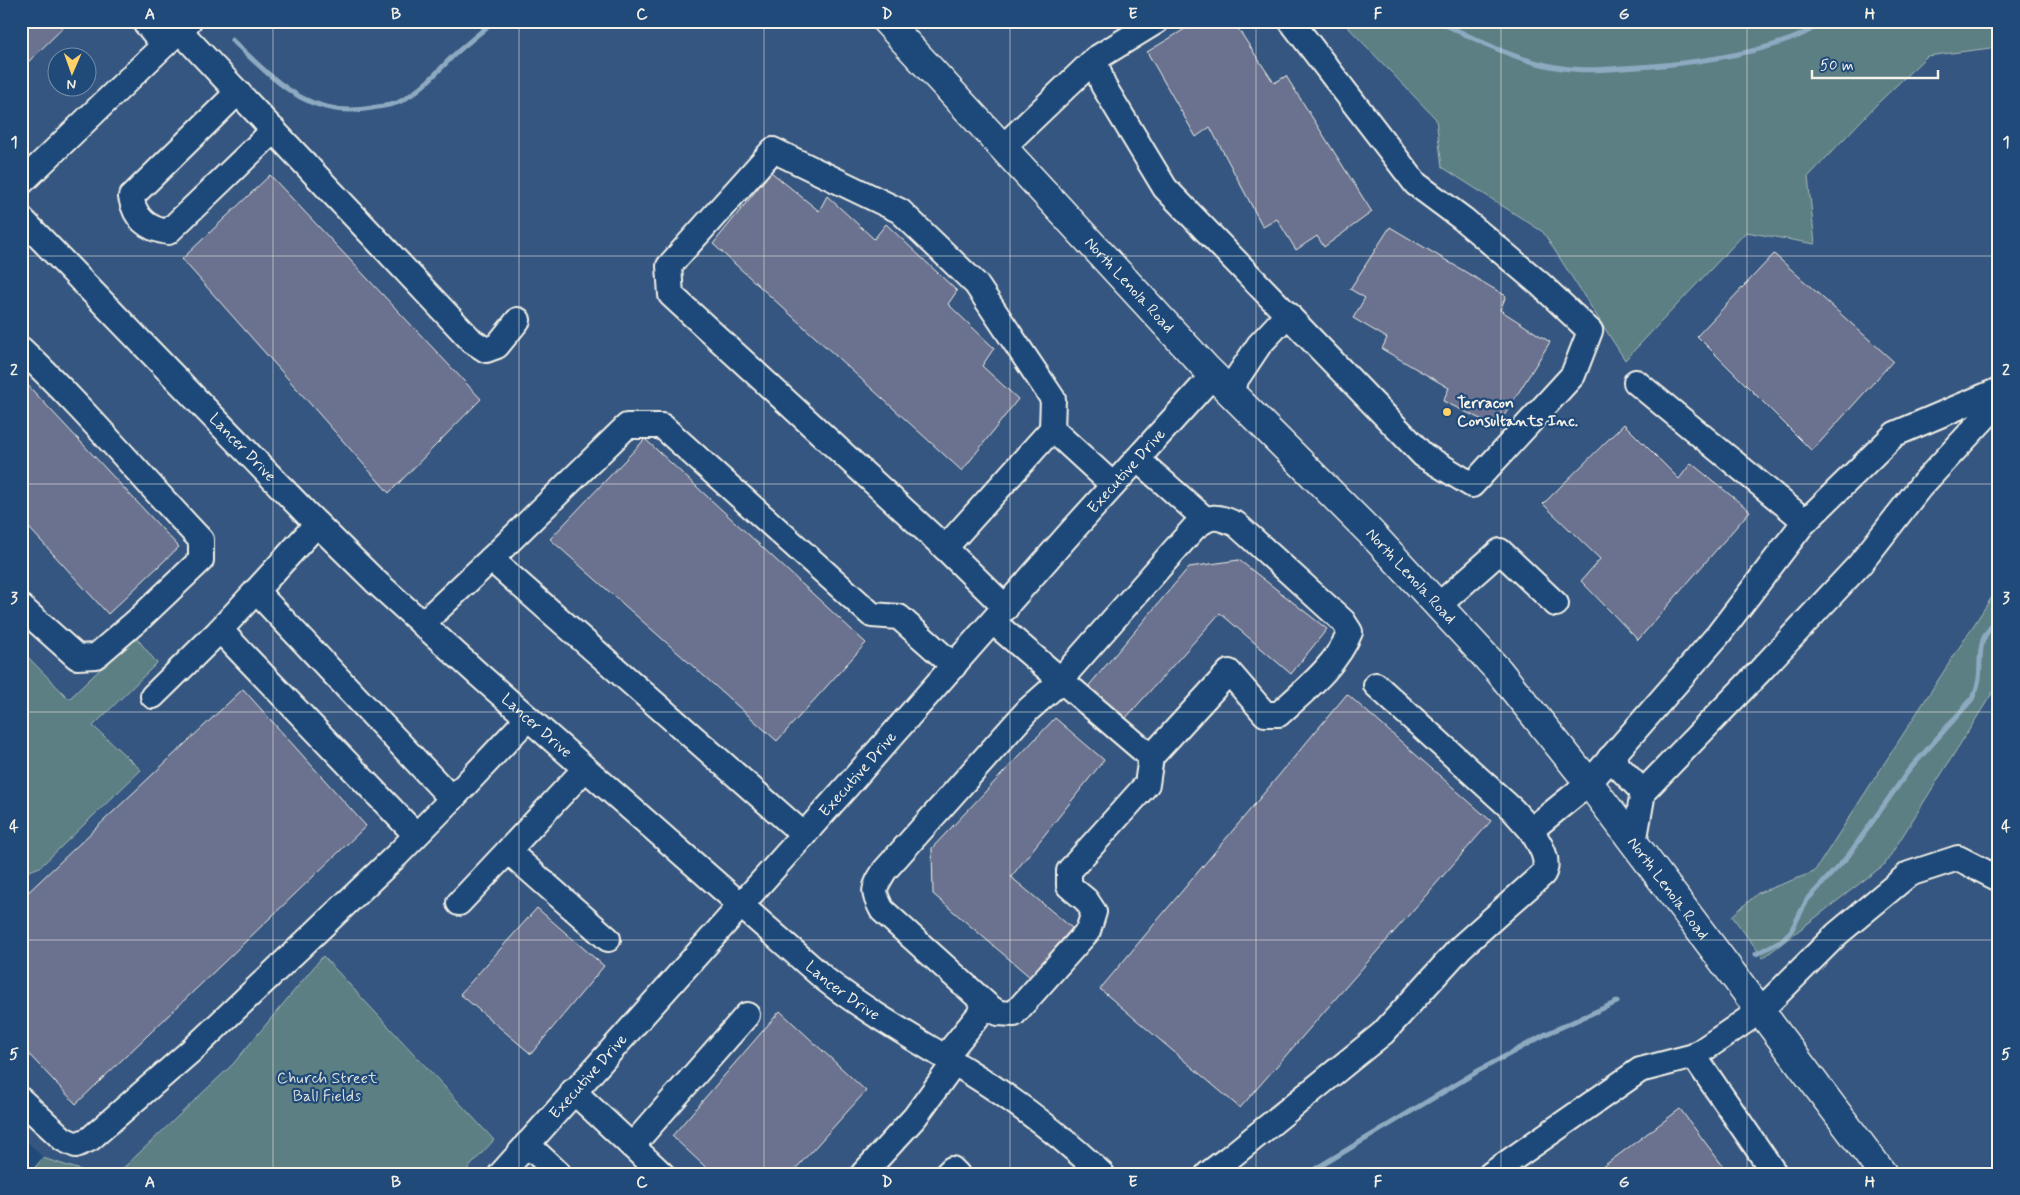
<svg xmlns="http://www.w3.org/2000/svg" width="2020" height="1195" viewBox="0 0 2020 1195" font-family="Mynerve,sans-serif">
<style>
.built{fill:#365680;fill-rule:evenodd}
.green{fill:#5c7f84;stroke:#a8b8b6}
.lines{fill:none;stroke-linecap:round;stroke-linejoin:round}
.stream{stroke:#8daac0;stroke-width:5}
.building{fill:#6a728f;stroke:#f4f1e8}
.minor-casing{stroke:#f4f1e8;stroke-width:28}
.major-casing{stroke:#f4f1e8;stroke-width:31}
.minor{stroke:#1f4a7a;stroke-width:24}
.major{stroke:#1f4a7a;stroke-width:28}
.grid{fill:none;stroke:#f4f1e8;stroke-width:1;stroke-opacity:0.55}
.poi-dot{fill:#ffd166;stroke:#1f4a7a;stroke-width:2}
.labels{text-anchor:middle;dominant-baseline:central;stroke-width:4.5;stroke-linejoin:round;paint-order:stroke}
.street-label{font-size:16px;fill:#f4f1e8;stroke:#1f4a7a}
.poi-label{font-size:16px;font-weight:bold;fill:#f4f1e8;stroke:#1f4a7a;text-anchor:start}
.park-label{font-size:16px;fill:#dde0d9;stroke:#1f4a7a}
.neatline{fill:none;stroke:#f4f1e8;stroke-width:2}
.grid-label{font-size:16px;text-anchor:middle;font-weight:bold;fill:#f4f1e8}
</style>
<rect width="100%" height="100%" fill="#1f4a7a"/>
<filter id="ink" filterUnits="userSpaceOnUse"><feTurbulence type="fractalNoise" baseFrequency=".02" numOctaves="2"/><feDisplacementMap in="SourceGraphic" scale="10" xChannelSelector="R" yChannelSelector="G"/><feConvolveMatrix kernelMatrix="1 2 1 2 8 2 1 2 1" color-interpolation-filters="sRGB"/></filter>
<g filter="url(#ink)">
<path class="built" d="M21,21H1999V1174H463L494,1140L323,956L233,1064L117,1174H93L43,1158L21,1135ZM58,58H88V88H58Z"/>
<g class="green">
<path d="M1342,21H1999V47L1927,56L1877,104L1808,177L1815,244L1746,232L1625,360L1543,232L1442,167L1436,119Z"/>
<path d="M1999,586V682L1885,864L1763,958L1732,916L1758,893L1814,872Z"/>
<path d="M135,636L157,663L93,726L141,770L40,867L21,874V650L69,699Z"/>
<path d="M323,956L494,1140L463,1174H117L233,1064Z"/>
<path d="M43,1158L93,1174H29Z"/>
</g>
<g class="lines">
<g class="stream">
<path d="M1438,21C1477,40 1518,62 1562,68C1582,71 1602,70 1623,68C1677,65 1740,58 1791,39C1803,35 1814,28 1825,21"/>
<path d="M232,40C274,79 308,120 372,108C381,106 393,106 401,101C422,90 437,72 453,56C466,44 480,33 494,21"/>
<path d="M1756,954L1781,941L1791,931L1807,900L1848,856L1909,770L1972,699C1985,675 1976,662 1983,640C1986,632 1993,624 1999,617"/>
<path d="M1307,1174L1478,1071L1546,1034L1617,1002"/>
</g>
</g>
<g class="building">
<path d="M21,21H70L21,69Z"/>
<path d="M1198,21H1233L1274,83L1286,76L1372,212L1324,247L1317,236L1296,250L1277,219L1263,227L1210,127L1196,137L1147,52Z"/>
<path d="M771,172L819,211L827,196L874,239L886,224L957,291L948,304L994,348L982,366L1018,399L962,471L713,244Z"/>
<path d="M270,175L481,399L389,493L182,259Z"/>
<path d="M1390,227L1506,296L1500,310L1550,342L1497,427L1443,401L1449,388L1382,349L1387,338L1353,318L1365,298L1350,289Z"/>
<path d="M1774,254L1893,361L1812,451L1697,336Z"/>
<path d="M21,378L179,547L108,614L21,519Z"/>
<path d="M1624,424L1679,479L1691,463L1750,511L1638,640L1581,581L1600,559L1543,504Z"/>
<path d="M645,439L866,643L777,741L550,539Z"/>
<path d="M1239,560L1327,629L1291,674L1220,613L1124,720L1086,689L1189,567Z"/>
<path d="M243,689L366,826L76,1104L21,1046V899Z"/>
<path d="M1347,694L1491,821L1240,1108L1100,989Z"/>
<path d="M1055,718L1104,760L1011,877L1072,928L1030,977L933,894L932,848Z"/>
<path d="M537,908L604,966L531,1054L460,994Z"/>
<path d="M780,1011L866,1091L791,1174H713L672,1136Z"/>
<path d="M1680,1109L1729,1174H1593Z"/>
</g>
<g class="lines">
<defs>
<g id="minor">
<path d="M144,21L164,45"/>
<path d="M1157,21L1095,59L1103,85L1165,188L1423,455L1472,485L1573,375L1590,331L1540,284L1463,219L1416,184L1291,21"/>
<path d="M179,30L472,341L486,350L497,346L518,320"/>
<path d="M238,92L131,197C135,218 147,229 168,232L274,130"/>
<path d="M1002,148L1095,59"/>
<path d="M21,183L189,21"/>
<path id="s1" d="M21,218L306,513L375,581L478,674L826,980C870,1014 919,1041 966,1070C1015,1100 1060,1135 1102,1174"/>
<path d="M21,349C85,409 141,477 201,540V560L139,619L96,656L77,657L21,607"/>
<path d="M1229,390L1259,345L1288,314"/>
<path d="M1137,459L1205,519"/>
<path d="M317,524L256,591L452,799"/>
<path d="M1803,524L1895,434L1999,390"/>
<path d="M945,548L1052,429"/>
<path d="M256,591L220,630L416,835"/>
<path d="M1439,605L1500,551L1556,604"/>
<path d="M1006,608L945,548L671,295L669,266L773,150L900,211L976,284L1053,399L1052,429L1113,485"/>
<path d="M993,622L1151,757"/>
<path d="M422,624L491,559"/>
<path d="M1376,685L1513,810L1531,830"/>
<path d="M153,696L220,630"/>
<path d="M1610,758L1643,792"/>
<path d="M804,835L491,559L627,426H662L872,615L899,617L954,666"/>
<path d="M1634,843L1643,792L1759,672L1860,564L1920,487L1999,402"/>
<path d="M508,851L608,939"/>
<path d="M459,903L585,769"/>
<path d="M1694,1056L1775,1174"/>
<path d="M945,1057L987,1005L882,910C872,890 873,889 885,870L1028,710L1054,687L1194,528C1212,514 1216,516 1236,524L1343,621L1350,632C1336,666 1306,689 1279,714H1265L1229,672L1151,757L1147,784L1069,871V886L1086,900L1094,912L1088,931L1014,1014L998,1013L987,1005"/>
<path d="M573,1091L662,1174"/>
<path d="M21,1100L63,1139L76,1145L90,1139L192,1050L397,855L452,799L528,718"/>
<path d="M527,1144L559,1174"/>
<path d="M632,1146L747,1015"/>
<path id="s2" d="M501,1174L850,783L1071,532L1214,374"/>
<path d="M863,1174L915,1117L954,1063"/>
<path d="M947,1174L952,1169L957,1174"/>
<path d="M1208,1174L1229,1158L1383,1033L1461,947L1543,874C1551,860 1539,843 1531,830L1589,783L1718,635L1805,521L1636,382"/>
<path d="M1491,1174L1640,1070L1694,1056L1760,1011L1837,934L1909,874L1958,858L1999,879"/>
</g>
<g id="major">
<path id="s3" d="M886,21L1207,369L1372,534L1498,670L1589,783L1883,1174"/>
</g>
</defs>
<use href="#minor" class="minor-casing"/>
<use href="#major" class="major-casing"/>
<use href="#minor" class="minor"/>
<use href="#major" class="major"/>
</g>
</g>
<path class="grid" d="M273,21V1174M519,21V1174M764,21V1174M1010,21V1174M1256,21V1174M1501,21V1174M1747,21V1174M21,256H1999M21,484H1999M21,712H1999M21,940H1999"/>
<circle class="poi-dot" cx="1447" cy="412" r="5"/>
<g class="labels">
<g class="street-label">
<text stroke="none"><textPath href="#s3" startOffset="359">North Lenola Road</textPath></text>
<text stroke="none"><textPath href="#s1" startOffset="319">Lancer Drive</textPath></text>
<text stroke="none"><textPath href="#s2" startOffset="941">Executive Drive</textPath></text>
<text stroke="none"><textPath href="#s3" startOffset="764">North Lenola Road</textPath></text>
<text stroke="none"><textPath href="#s1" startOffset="724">Lancer Drive</textPath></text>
<text stroke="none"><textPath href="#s2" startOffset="536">Executive Drive</textPath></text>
<text stroke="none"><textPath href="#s3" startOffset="1169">North Lenola Road</textPath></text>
<text stroke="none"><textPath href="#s1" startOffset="1129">Lancer Drive</textPath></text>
<text stroke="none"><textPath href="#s2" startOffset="131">Executive Drive</textPath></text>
</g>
<g class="poi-label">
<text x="1457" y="403">Terracon<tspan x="1457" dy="18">Consultants Inc.</tspan></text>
</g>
<g class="park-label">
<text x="327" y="1078">Church Street<tspan x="327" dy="18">Ball Fields</tspan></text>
</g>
</g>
<rect width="2020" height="1195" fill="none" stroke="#1f4a7a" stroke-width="55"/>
<g transform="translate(72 72) rotate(182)"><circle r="24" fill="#1f4a7a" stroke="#748da6"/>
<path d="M0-4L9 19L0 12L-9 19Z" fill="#ffd166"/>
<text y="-8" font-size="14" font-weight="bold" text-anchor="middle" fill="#f4f1e8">N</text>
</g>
<path d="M1812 70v8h126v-8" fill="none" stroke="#f4f1e8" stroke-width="2.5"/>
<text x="1820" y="70" font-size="15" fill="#f4f1e8" stroke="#1f4a7a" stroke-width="4" paint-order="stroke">50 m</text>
<rect x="28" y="28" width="1964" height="1140" class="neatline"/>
<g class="grid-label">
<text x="150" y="19">A</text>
<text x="396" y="19">B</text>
<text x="642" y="19">C</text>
<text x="887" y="19">D</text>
<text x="1133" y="19">E</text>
<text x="1378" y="19">F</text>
<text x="1624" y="19">G</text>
<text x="1870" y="19">H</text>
<text x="14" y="147">1</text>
<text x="2006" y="147">1</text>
<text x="14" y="375">2</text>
<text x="2006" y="375">2</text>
<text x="14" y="603">3</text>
<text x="2006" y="603">3</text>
<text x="14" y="831">4</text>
<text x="2006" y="831">4</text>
<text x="14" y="1059">5</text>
<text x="2006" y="1059">5</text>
<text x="150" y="1187">A</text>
<text x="396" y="1187">B</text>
<text x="642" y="1187">C</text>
<text x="887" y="1187">D</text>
<text x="1133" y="1187">E</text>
<text x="1378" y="1187">F</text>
<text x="1624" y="1187">G</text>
<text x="1870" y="1187">H</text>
</g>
</svg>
